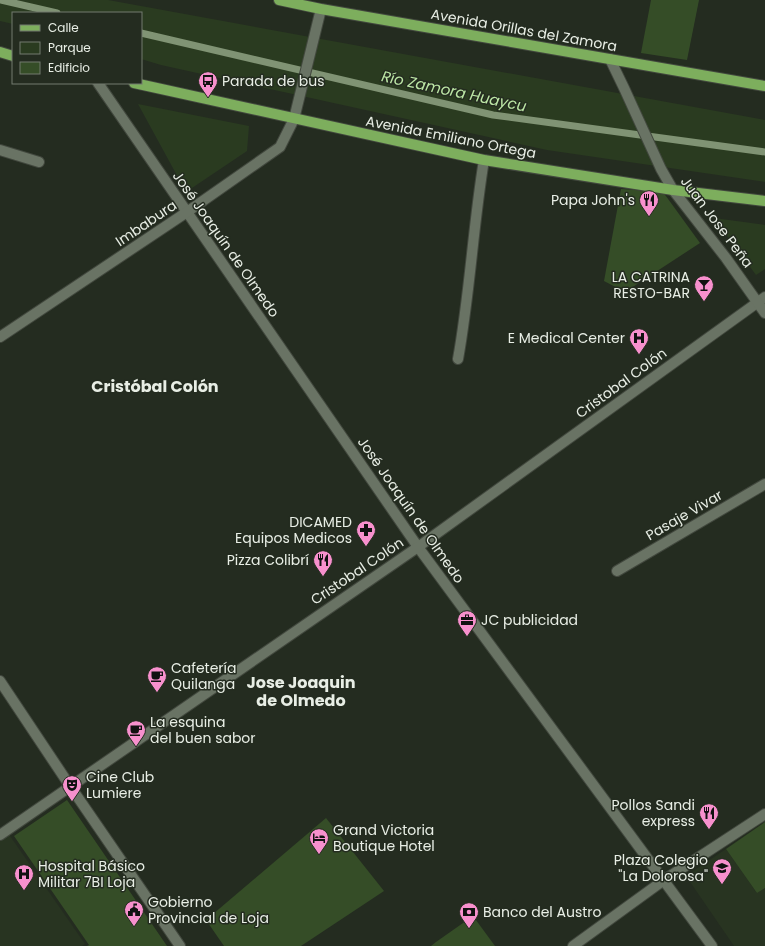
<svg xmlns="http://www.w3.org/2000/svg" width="765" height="946" viewBox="0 0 765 946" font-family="Poppins,sans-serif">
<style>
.built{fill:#283421}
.green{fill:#2a3b20}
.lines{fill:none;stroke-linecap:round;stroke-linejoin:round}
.stream{stroke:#809374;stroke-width:7}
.building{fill:#354d27}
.service-casing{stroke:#42483e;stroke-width:12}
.minor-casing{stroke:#42483e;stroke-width:12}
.tertiary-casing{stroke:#42483e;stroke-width:12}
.primary-casing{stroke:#42483e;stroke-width:12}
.service{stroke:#697364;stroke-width:10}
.minor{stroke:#697364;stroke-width:10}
.tertiary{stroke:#697364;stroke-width:10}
.primary{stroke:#7dae5d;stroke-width:10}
.labels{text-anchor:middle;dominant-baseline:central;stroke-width:3;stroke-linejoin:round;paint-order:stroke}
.street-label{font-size:14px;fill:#e8eee5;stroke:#242c20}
.poi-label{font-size:14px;fill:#e8eee5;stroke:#242c20;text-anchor:start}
.water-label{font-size:15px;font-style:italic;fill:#bce6a5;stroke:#242c20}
.quarter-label{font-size:16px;font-weight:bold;fill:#e8eee5;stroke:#242c20}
</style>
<rect width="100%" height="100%" fill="#242c20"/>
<g class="built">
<path d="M8,833L85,944L82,946H0V838Z"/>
<path d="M726,849L757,893L765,888V946H734L686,876Z"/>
</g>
<g class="green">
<path d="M0,0H108L765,120V182L547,150L161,65L141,59V13H13V24L0,21Z"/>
<path d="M138,104L249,126L247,151L186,192Z"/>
<path d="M714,218L765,225V269L756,275Z"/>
</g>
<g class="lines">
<g class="stream">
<path d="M1,0L57,13"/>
<path d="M141,33L493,115L765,152"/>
</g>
</g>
<g class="building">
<path d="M651,0H699L687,60L641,53Z"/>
<path d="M621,189L663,192L700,243L625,292L604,281Z"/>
<path d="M67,800L141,908L167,946H87L89,945L14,836Z"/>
<path d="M326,818L384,891L301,946H224L206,920Z"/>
<path d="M765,822V888L757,893L726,849Z"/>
<path d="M473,916L495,946H431L436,942Z"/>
</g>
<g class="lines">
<defs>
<path id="service" d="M0,150L39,162"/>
<g id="minor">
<path d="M98,83L418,547L712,946"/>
<path d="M0,337L187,212L280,147L294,119"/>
<path d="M458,359C470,293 473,226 484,160"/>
<path d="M617,571L765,484"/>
<path d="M0,681L70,786L180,946"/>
<path d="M0,835L418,547L765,297"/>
<path d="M573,946L664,880L765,814"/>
</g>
<g id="tertiary">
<path d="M610,59L624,88L661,169L673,190L726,258L765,313"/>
<path d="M294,119L321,9"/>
</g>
<g id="primary">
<path d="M279,0L321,9L765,86"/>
<path d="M0,52L13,56"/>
<path d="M134,83L484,160L673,190L765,201"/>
</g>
</defs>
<use href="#service" class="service-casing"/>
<use href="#minor" class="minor-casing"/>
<use href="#tertiary" class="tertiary-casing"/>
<use href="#primary" class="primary-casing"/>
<use href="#service" class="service"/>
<use href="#minor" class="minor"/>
<use href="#tertiary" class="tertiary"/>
<use href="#primary" class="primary"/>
</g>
<defs>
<symbol id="bus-pin" viewBox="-11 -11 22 30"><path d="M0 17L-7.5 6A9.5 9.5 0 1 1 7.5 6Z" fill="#f790cd" stroke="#242c20"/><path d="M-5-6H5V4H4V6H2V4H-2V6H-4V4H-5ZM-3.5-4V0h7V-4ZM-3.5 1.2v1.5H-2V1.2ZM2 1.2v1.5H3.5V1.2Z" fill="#111"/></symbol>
<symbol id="restaurant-pin" viewBox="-11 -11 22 30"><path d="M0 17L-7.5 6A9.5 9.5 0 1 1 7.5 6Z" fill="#f790cd" stroke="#242c20"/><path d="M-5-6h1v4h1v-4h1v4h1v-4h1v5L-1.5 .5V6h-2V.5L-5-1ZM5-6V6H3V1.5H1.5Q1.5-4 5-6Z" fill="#111"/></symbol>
<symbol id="bar-pin" viewBox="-11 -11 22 30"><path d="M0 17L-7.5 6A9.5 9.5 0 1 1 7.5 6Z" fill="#f790cd" stroke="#242c20"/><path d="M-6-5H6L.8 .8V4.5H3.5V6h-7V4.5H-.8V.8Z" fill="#111"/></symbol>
<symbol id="hospital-pin" viewBox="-11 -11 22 30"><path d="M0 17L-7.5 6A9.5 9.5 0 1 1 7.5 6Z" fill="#f790cd" stroke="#242c20"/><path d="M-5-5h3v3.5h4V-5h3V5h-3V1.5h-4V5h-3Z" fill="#111"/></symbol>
<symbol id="pharmacy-pin" viewBox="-11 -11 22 30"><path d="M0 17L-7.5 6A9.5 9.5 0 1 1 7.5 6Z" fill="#f790cd" stroke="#242c20"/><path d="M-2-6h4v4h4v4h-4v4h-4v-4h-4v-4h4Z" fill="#111"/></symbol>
<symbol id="office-pin" viewBox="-11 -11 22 30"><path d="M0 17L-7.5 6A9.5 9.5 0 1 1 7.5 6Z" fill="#f790cd" stroke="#242c20"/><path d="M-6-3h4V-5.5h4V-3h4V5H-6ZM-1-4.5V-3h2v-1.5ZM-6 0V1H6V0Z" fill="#111"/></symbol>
<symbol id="cafe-pin" viewBox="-11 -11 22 30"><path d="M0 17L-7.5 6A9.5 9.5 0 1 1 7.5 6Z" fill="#f790cd" stroke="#242c20"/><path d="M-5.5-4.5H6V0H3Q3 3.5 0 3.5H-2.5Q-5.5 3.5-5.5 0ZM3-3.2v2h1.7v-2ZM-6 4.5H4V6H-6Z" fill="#111"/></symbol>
<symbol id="theatre-pin" viewBox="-11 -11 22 30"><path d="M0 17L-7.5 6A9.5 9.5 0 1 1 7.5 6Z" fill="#f790cd" stroke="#242c20"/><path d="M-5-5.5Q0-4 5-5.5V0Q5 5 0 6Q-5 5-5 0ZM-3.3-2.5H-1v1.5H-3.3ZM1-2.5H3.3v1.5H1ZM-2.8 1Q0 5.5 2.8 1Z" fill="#111"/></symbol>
<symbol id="hotel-pin" viewBox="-11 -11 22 30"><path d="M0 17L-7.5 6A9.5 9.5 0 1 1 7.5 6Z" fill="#f790cd" stroke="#242c20"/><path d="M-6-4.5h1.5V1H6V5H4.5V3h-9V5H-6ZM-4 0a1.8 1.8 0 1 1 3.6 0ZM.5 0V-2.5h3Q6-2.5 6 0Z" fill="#111"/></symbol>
<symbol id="university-pin" viewBox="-11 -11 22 30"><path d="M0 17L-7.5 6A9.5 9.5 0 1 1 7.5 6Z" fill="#f790cd" stroke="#242c20"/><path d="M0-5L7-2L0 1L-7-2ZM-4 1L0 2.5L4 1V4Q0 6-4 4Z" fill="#111"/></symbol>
<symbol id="civic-pin" viewBox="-11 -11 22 30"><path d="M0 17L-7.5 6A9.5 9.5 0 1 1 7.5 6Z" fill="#f790cd" stroke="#242c20"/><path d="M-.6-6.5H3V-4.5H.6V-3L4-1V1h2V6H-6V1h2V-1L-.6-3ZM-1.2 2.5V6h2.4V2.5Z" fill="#111"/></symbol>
<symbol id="bank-pin" viewBox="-11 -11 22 30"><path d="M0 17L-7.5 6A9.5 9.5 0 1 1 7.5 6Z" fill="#f790cd" stroke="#242c20"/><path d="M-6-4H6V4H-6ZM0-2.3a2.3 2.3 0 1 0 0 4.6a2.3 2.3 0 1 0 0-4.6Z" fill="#111"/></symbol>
</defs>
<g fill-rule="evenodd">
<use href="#bus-pin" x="197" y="70" width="22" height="30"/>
<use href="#restaurant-pin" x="638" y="189" width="22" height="30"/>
<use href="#bar-pin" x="693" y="274" width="22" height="30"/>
<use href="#hospital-pin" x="628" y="327" width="22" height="30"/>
<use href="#pharmacy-pin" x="355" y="519" width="22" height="30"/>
<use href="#restaurant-pin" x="312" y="549" width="22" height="30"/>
<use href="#office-pin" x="456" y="609" width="22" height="30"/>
<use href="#cafe-pin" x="146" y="665" width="22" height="30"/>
<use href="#cafe-pin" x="125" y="719" width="22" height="30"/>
<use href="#theatre-pin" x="61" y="774" width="22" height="30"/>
<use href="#restaurant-pin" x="698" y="802" width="22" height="30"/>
<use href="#hotel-pin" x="308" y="827" width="22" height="30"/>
<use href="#university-pin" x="711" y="857" width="22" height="30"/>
<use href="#hospital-pin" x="13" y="863" width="22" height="30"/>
<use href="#civic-pin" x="123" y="899" width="22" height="30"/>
<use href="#bank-pin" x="458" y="901" width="22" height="30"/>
</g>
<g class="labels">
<g class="street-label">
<text transform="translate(524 30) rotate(10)">Avenida Orillas del Zamora</text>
<text transform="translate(451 137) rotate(11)">Avenida Emiliano Ortega</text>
<text transform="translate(717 222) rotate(53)">Juan Jose Peña</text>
<text transform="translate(146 223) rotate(-34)">Imbabura</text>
<text transform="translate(226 244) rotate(55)">José Joaquín de Olmedo</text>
<text transform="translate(621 383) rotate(-36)">Cristobal Colón</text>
<text transform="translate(411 510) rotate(55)">José Joaquín de Olmedo</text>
<text transform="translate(684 515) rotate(-30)">Pasaje Vivar</text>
<text transform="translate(357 571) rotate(-34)">Cristobal Colón</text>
</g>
<g class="poi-label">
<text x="222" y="81">Parada de bus</text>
<text x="635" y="200" text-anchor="end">Papa John's</text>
<text x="690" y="277" text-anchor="end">LA CATRINA<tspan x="690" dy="16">RESTO-BAR</tspan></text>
<text x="625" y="338" text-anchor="end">E Medical Center</text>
<text x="352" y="522" text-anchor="end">DICAMED<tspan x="352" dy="16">Equipos Medicos</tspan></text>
<text x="309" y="560" text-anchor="end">Pizza Colibrí</text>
<text x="481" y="620">JC publicidad</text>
<text x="171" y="668">Cafetería<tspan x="171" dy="16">Quilanga</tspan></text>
<text x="150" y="722">La esquina<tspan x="150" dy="16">del buen sabor</tspan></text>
<text x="86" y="777">Cine Club<tspan x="86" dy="16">Lumiere</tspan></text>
<text x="695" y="805" text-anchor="end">Pollos Sandi<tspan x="695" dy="16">express</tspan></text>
<text x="333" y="830">Grand Victoria<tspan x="333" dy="16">Boutique Hotel</tspan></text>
<text x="708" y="860" text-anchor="end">Plaza Colegio<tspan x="708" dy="16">"La Dolorosa"</tspan></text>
<text x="38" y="866">Hospital Básico<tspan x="38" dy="16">Militar 7BI Loja</tspan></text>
<text x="148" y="902">Gobierno<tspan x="148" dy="16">Provincial de Loja</tspan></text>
<text x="483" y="912">Banco del Austro</text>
</g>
<g class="water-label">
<text transform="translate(454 91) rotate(12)">Río Zamora Huaycu</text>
</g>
<g class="quarter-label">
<text x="155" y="386">Cristóbal Colón</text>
<text x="301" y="682">Jose Joaquin<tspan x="301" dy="18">de Olmedo</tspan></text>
</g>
</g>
<rect x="12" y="12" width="130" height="72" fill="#242c20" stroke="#727a6f"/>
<rect x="20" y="25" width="20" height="6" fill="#7dae5d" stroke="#727a6f"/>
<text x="48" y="32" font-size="12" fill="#e8eee5">Calle</text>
<rect x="20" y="42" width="20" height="12" fill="#2a3b20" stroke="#727a6f"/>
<text x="48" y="52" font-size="12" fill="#e8eee5">Parque</text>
<rect x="20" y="62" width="20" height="12" fill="#354d27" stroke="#727a6f"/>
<text x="48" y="72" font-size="12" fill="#e8eee5">Edificio</text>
</svg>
